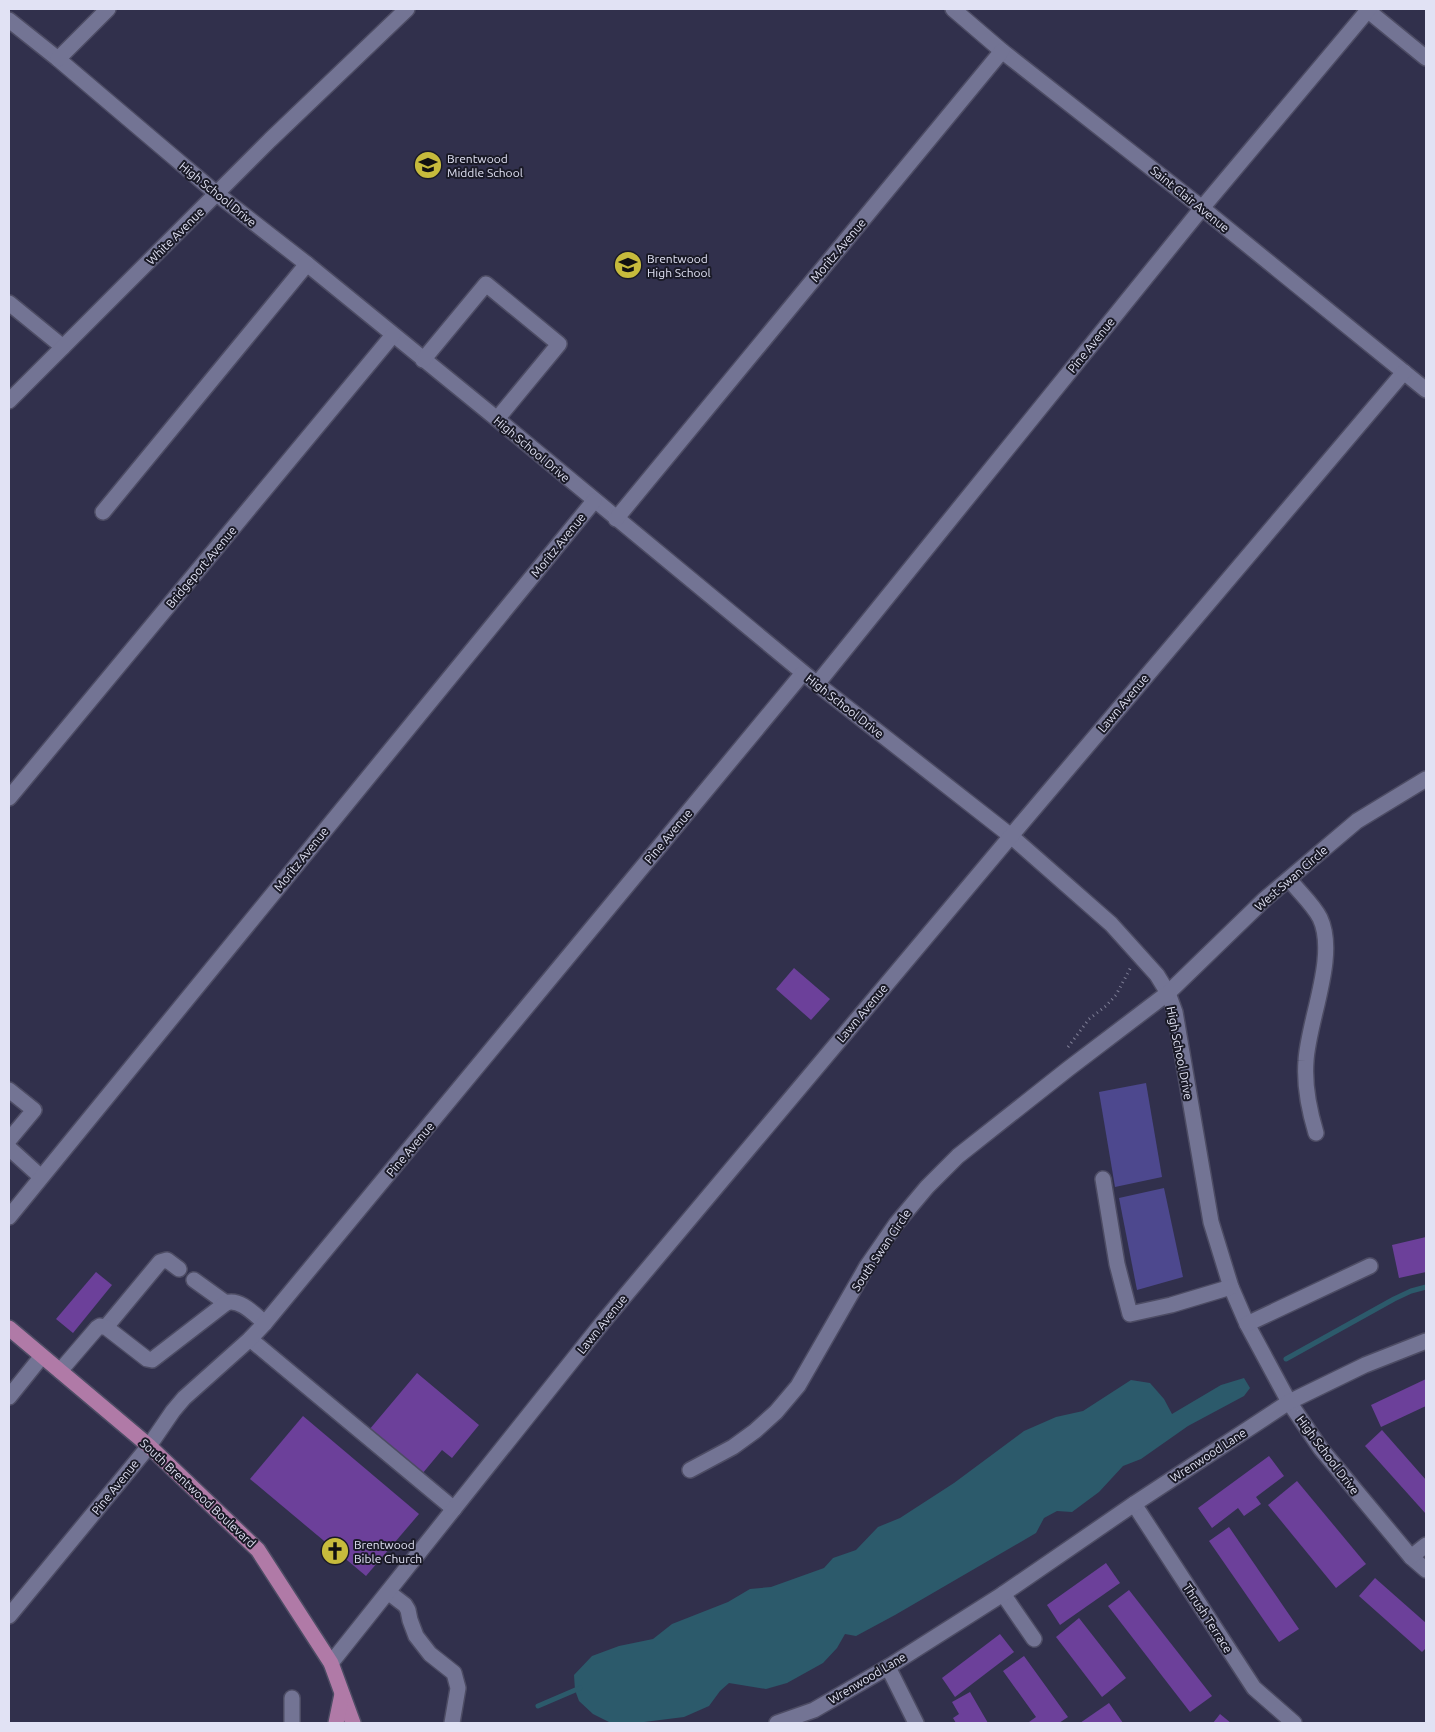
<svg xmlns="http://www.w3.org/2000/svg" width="1435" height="1732" viewBox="0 0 1435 1732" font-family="Ubuntu,sans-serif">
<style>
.green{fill:#4d488e}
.water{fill:#2c5a6b}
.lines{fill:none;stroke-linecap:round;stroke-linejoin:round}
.stream{stroke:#2c5a6b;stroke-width:5}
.building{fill:#6c409a}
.minor-casing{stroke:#4d4c64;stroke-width:18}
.major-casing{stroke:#4d4c64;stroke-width:18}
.path{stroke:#808098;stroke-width:3;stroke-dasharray:1 4;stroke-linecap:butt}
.minor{stroke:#737494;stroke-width:15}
.major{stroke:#b07aa7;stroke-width:15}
.labels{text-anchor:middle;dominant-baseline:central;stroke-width:4;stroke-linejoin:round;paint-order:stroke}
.poi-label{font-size:12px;fill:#e1e2f4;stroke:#1a1a27;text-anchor:start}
.street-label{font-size:12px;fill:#e1e2f4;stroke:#1a1a27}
</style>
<rect width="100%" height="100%" fill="#31304c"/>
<g class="green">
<path d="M1146,1083L1162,1177L1115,1187L1099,1092Z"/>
<path d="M1164,1188L1183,1277L1137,1290L1119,1198Z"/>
</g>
<path class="water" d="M1244,1378L1250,1388L1244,1396L1188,1426L1141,1459L1123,1466L1099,1492L1072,1512L1057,1511L1044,1518L1036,1533L895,1615L856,1636L845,1634L837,1648L823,1663L787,1683L766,1689L729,1683L720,1691L709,1706L684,1717L636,1723H611L593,1714L579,1701L575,1690L574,1675L592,1656L619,1646L653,1639L672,1624L728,1602L750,1589L771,1587L824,1568L833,1558L856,1550L878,1527L900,1518L954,1483L1024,1431L1056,1417L1083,1411L1131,1380L1150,1383L1164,1399L1172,1414L1221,1385Z"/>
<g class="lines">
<g class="stream">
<path d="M1286,1359L1394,1299L1411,1291L1426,1287"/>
<path d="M538,1706L580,1688"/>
</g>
</g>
<g class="building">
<path d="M794,968L830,999L811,1020L776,989Z"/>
<path d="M1426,1237V1272L1399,1278L1392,1245Z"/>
<path d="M96,1272L112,1285L73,1333L56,1319Z"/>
<path d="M417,1373L479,1425L452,1458L442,1450L422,1474L369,1430Z"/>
<path d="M1426,1379V1406L1381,1427L1371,1405Z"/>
<path d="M303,1416L419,1514L366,1576L250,1479Z"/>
<path d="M1382,1430L1426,1480V1514L1365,1446Z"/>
<path d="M1269,1456L1284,1476L1256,1497L1261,1504L1244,1516L1238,1508L1212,1528L1198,1508Z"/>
<path d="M1297,1481L1366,1564L1336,1588L1268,1505Z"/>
<path d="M1229,1527L1299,1629L1279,1642L1209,1541Z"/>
<path d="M1106,1563L1120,1583L1060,1625L1047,1605Z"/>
<path d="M1375,1578L1426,1623V1648L1422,1652L1359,1596Z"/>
<path d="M1129,1590L1212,1696L1190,1712L1108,1606Z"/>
<path d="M1079,1618L1126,1678L1102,1697L1056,1637Z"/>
<path d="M1000,1634L1014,1652L955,1697L942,1678Z"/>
<path d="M1024,1656L1068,1717L1059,1723L1029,1722L1036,1717L1003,1671Z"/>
<path d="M970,1692L988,1723H956L953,1718L959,1714L952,1702Z"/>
<path d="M1109,1703L1123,1723H1080Z"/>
<path d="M1220,1714L1231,1723H1213Z"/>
</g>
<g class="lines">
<defs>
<g id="minor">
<path d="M953,9L1002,51L1202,208L1426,390"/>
<path d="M1366,9L1426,58"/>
<path d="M9,20L58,59L217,194L307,264L497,419L817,684L1011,836L1111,924L1157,975L1168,993L1175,1012L1211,1222L1231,1287L1247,1324L1289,1402L1321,1449L1411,1557L1426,1570"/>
<path d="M58,59L108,9"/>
<path d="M9,303L63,347"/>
<path d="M423,360L486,284L559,344L497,419"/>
<path d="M9,401L270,140L407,9"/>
<path d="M103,512L307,264"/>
<path d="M616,519L1002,51"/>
<path d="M817,684L1202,208L1369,9"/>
<path d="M9,798L393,335"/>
<path d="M1289,879C1299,892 1313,904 1320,918C1338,956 1308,1021 1306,1061C1304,1086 1309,1110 1316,1133"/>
<path d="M9,1090L34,1110L9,1140"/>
<path d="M9,1148L41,1177"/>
<path d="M1103,1179L1117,1264L1130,1314L1171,1305L1231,1287"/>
<path d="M9,1217L594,501"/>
<path d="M194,1280L226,1303"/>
<path d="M1247,1324L1370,1266"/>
<path d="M106,1327L160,1262L167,1260L179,1269"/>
<path d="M250,1339L454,1509"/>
<path d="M60,1371L97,1328L100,1326L107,1328L147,1359L152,1360L226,1303C240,1298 255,1315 265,1323"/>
<path d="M9,1397L42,1356"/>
<path d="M690,1470L733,1447L755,1431L776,1412L798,1386L867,1266L896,1224L927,1187L958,1156L1068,1069L1168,993L1265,899L1357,821L1426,779"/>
<path d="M1134,1504L1254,1688L1294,1723"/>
<path d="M1411,1557L1426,1545"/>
<path d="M388,1592L405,1605L408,1610L410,1620L416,1636L430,1654L454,1673L458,1688L452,1723"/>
<path d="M1003,1594L1034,1639"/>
<path d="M9,1616L149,1446L173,1411L184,1398L250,1339L265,1323L803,673"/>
<path d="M331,1663L603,1322L1016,830L1404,372"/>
<path d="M888,1667L916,1723"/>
<path d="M292,1723V1698"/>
<path d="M777,1723L814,1710L888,1667L1003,1594L1134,1504L1289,1402L1365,1365L1426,1341"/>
</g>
<g id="major">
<path d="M9,1328L149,1446L258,1550L331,1663L353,1723"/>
<path d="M336,1723L342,1694"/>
</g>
</defs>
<use href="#minor" class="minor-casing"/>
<use href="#major" class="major-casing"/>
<path class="path" d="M1068,1047L1089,1019L1106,1006L1116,995L1131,967"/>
<use href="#minor" class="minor"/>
<use href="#major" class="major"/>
</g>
<defs>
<symbol id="school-disc" viewBox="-11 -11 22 22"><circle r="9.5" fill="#c7bb3c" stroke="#1a1a27"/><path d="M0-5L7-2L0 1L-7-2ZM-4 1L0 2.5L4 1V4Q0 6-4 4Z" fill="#111"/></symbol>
<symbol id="church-disc" viewBox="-11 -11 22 22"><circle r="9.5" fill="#c7bb3c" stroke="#1a1a27"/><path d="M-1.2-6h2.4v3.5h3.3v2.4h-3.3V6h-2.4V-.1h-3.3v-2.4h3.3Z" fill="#111"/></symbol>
</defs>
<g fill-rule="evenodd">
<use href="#school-disc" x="412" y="149" width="32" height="32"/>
<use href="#school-disc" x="612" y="249" width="32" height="32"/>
<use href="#church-disc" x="319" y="1535" width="32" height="32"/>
</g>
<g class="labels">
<g class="poi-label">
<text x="447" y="158">Brentwood<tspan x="447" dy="14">Middle School</tspan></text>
<text x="647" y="258">Brentwood<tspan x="647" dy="14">High School</tspan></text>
<text x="354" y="1544">Brentwood<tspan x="354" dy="14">Bible Church</tspan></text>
</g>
<g class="street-label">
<text transform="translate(218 194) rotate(39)">High School Drive</text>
<text transform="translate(1190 199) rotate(39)">Saint Clair Avenue</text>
<text transform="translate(175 236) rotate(-45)">White Avenue</text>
<text transform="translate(838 250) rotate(-50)">Moritz Avenue</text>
<text transform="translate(1091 345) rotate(-51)">Pine Avenue</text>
<text transform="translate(532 449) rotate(40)">High School Drive</text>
<text transform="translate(558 545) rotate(-51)">Moritz Avenue</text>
<text transform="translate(201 567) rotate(-50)">Bridgeport Avenue</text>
<text transform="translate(1123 703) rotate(-50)">Lawn Avenue</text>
<text transform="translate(845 706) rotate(38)">High School Drive</text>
<text transform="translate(668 836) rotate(-50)">Pine Avenue</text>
<text transform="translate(301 859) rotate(-51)">Moritz Avenue</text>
<text transform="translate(1291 878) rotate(-41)">West Swan Circle</text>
<text transform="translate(862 1013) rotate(-50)">Lawn Avenue</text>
<text transform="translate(1180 1053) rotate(79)">High School Drive</text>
<text transform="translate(410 1149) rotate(-50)">Pine Avenue</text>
<text transform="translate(881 1250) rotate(-56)">South Swan Circle</text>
<text transform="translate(602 1324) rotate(-51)">Lawn Avenue</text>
<text transform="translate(1208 1455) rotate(-33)">Wrenwood Lane</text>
<text transform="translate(1328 1455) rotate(53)">High School Drive</text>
<text transform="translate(115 1487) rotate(-51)">Pine Avenue</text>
<text transform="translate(198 1493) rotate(43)">South Brentwood Boulevard</text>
<text transform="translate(1208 1618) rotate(57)">Thrush Terrace</text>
<text transform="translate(867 1678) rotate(-31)">Wrenwood Lane</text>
</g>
</g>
<rect width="1435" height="1732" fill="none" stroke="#e1e2f4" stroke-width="20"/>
</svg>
